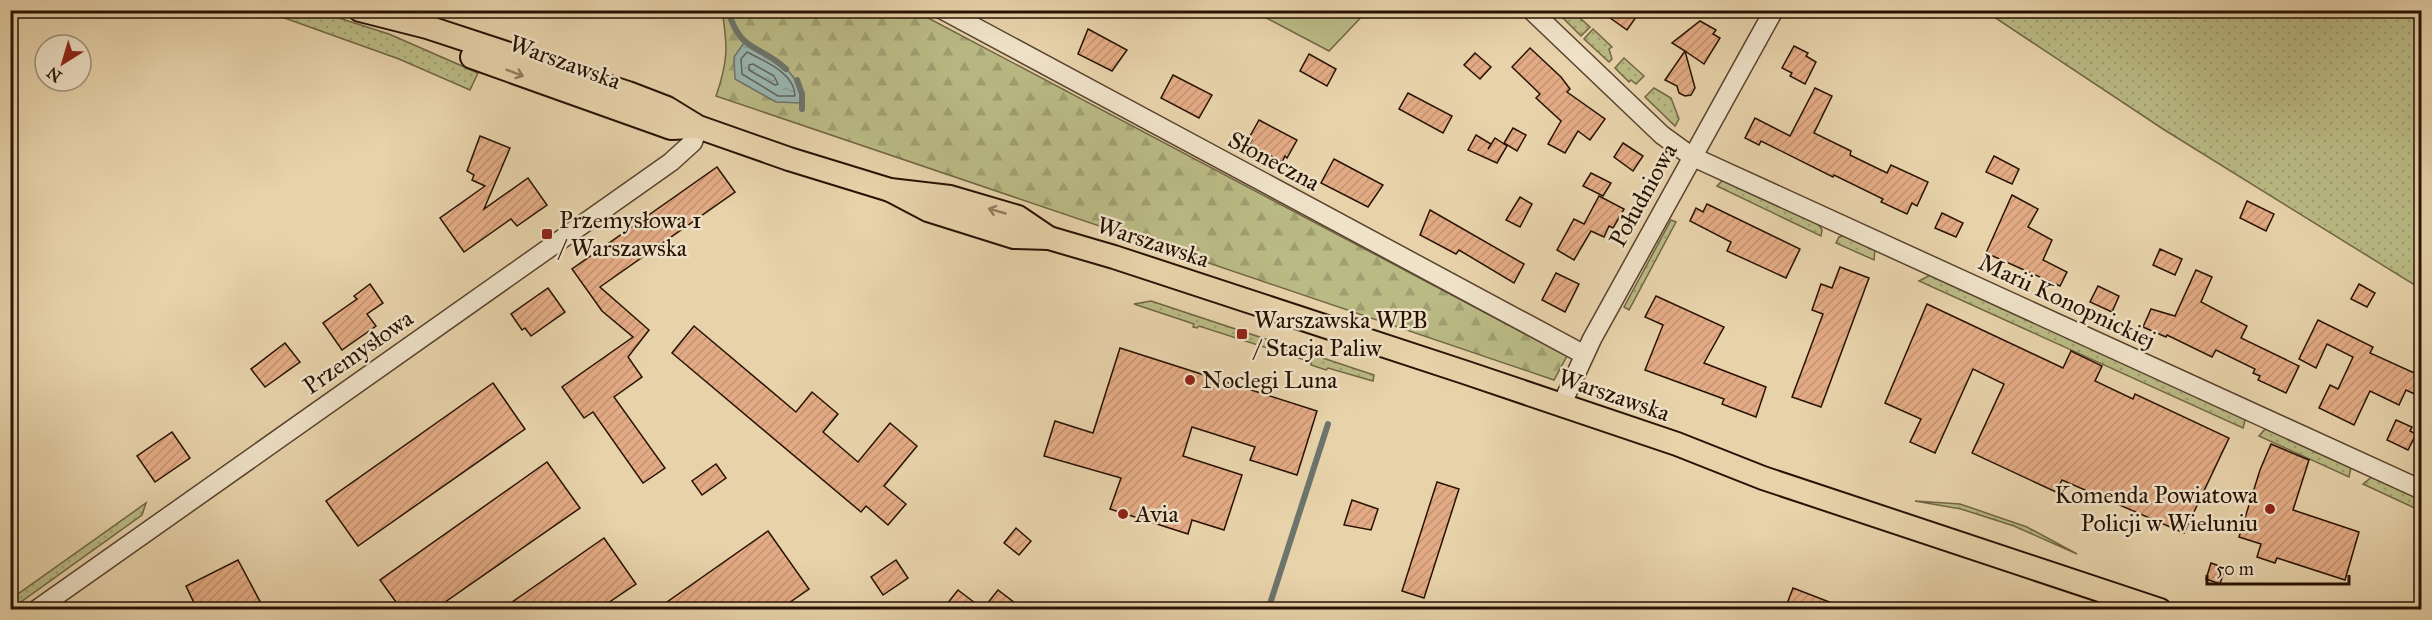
<svg xmlns="http://www.w3.org/2000/svg" width="2432" height="620" viewBox="0 0 2432 620" font-family="'IM FELL Great Primer',serif">
<style>
.grass{fill:url(#grass-dots);stroke:#716644;stroke-width:1.5}
.forest{fill:url(#forest-firs);stroke:#716644;stroke-width:1.5}
.park{fill:#baba85;stroke:#716644;stroke-width:1.5}
.water{fill:url(#water-ripples);stroke:#6c746b;stroke-width:1.5}
.lines{fill:none;stroke-linecap:round;stroke-linejoin:round}
.shore{stroke:#60645a;stroke-width:1.5}
.stream{stroke:#6c746b;stroke-width:6}
.building{fill:url(#building-hatch);stroke:#281203;stroke-width:1.5}
.minor-casing{stroke:#58422d;stroke-width:21}
.major-casing{stroke:#281203;stroke-width:26}
.minor{stroke:#efe2c8;stroke-width:18}
.major{stroke:#e7d2aa;stroke-width:22}
.oneway{stroke:#917c5f}
.poi-dot{fill:#8f2418;stroke:#efe2c8;stroke-width:2}
.labels{text-anchor:middle;dominant-baseline:central;stroke-width:5;stroke-linejoin:round;paint-order:stroke}
.street-label{font-size:24px;fill:#281203;stroke:#efe2c8}
.poi-label{font-size:24px;fill:#281203;stroke:#efe2c8;text-anchor:start}
</style>
<defs>
<pattern id="grass-dots" width="8" height="8" patternUnits="userSpaceOnUse" patternTransform="scale(1.5)"><rect width="8" height="8" fill="#baba85"/><path d="M2 2h.1M6 6h.1" fill="none" stroke="#a09f71" stroke-width="1.8" stroke-linecap="round"/></pattern>
<pattern id="forest-firs" width="22" height="20" patternUnits="userSpaceOnUse" patternTransform="scale(1.5)"><rect width="22" height="20" fill="#baba85"/><path d="M5 1l3.5 6h-7zM16 11l3.5 6h-7z" fill="#a09f71"/></pattern>
<pattern id="water-ripples" width="26" height="14" patternUnits="userSpaceOnUse" patternTransform="scale(1.5)"><rect width="26" height="14" fill="#99b6b1"/><path d="M2 4q2-2 4 0t4 0M15 11q2-2 4 0t4 0" fill="none" stroke="#849b97"/></pattern>
<pattern id="building-hatch" width="6" height="6" patternUnits="userSpaceOnUse" patternTransform="scale(1.5)"><rect width="6" height="6" fill="#e3ab85"/><path d="M-1 1l2-2M0 6l6-6M5 7l2-2" fill="none" stroke="#c39271"/></pattern>
</defs>
<rect width="100%" height="100%" fill="#e7d2aa"/>
<filter id="stains"><feTurbulence type="fractalNoise" baseFrequency=".00333" numOctaves="4"/><feColorMatrix values="0 0 0 0 .2 0 0 0 0 .09 0 0 0 0 .02 0 0 0 .5 -.17"/></filter>
<radialGradient id="worn" r=".72"><stop offset=".6" stop-color="#630" stop-opacity="0"/><stop offset="1" stop-color="#630" stop-opacity=".3"/></radialGradient>
<g class="grass">
<path d="M265,11H317L389,34L478,73L470,90L399,59Z"/>
<path d="M1556,11H1572L1590,27L1581,36Z"/>
<path d="M1985,11H2421V289L2163,129Z"/>
<path d="M1593,29L1612,47L1609,49L1612,59L1609,62L1584,39Z"/>
<path d="M1624,58L1644,76L1636,84L1631,80L1629,82L1615,68Z"/>
<path d="M1654,88L1671,98L1679,119L1675,126L1645,97Z"/>
<path d="M1724,179L1817,222L1822,230L1821,236L1717,186Z"/>
<path d="M1671,220L1676,222L1629,310L1624,307Z"/>
<path d="M1847,235L1875,249L1874,260L1836,243L1839,237Z"/>
<path d="M1930,275L2241,417L2245,420L2243,428L1919,281Z"/>
<path d="M1151,301L1374,375L1373,381L1328,368L1326,370L1311,365V362L1199,326L1197,328L1193,327L1194,324L1134,304Z"/>
<path d="M2266,428L2351,467L2349,477L2259,436Z"/>
<path d="M2373,476L2421,499V511L2363,484Z"/>
<path d="M1915,501L1960,504L2027,527L2077,554L2014,526L1961,509Z"/>
<path d="M146,503L142,515L11,609V599Z"/>
</g>
<path class="forest" d="M722,11H915L1567,356L1554,380L716,96C728,62 728,46 722,11Z"/>
<path class="park" d="M1253,11H1367L1329,51Z"/>
<path class="water" d="M744,43C769,57 802,70 802,103L776,102L735,79L734,57Z"/>
<g class="lines">
<g class="shore">
<path d="M747,52C764,61 795,73 795,96H778L742,74L741,59Z"/>
<path d="M753,64L774,76L778,84L775,85L749,70V65Z"/>
</g>
<g class="stream">
<path d="M728,10C740,53 759,44 786,69"/>
<path d="M797,80L802,94V109"/>
<path d="M1268,610L1328,424"/>
</g>
</g>
<g class="building">
<path d="M1599,10H1641L1627,30Z"/>
<path d="M1700,21L1716,30L1713,34L1720,38L1704,64L1685,51L1695,88L1691,95L1685,96L1679,93L1677,86L1665,80L1685,51L1672,43Z"/>
<path d="M1088,29L1127,50L1112,71L1078,54Z"/>
<path d="M1794,46L1808,53L1806,56L1816,62L1805,84L1790,76L1792,73L1782,68Z"/>
<path d="M1530,48L1561,77L1570,89L1567,92L1605,119L1590,140L1578,131L1565,153L1548,144L1561,121L1536,98L1540,94L1512,67Z"/>
<path d="M1475,53L1491,67L1480,79L1464,65Z"/>
<path d="M1309,54L1336,69L1327,86L1300,71Z"/>
<path d="M1173,75L1212,95L1199,118L1161,98Z"/>
<path d="M1815,88L1832,96L1814,133L1851,151L1850,155L1887,173L1891,165L1928,182L1917,206L1912,203L1907,214L1881,202L1883,199L1834,175L1833,177L1761,141L1759,145L1745,138L1755,118L1790,136Z"/>
<path d="M1408,93L1452,116L1443,133L1399,109Z"/>
<path d="M1259,120L1297,140L1287,158L1285,156L1282,162L1249,144L1252,140L1249,138Z"/>
<path d="M1513,128L1526,135L1517,151L1504,143Z"/>
<path d="M1476,135L1491,144L1488,149L1495,138L1507,146L1497,163L1468,150Z"/>
<path d="M480,136L510,148L484,209L528,178L547,205L517,226L511,219L464,252L440,218L485,186L472,180L474,175L467,171Z"/>
<path d="M1623,143L1643,156L1633,171L1614,157Z"/>
<path d="M1994,156L2019,169L2012,184L1986,172Z"/>
<path d="M1334,159L1383,185L1368,207L1321,183Z"/>
<path d="M717,167L735,192L600,287L649,330L628,357L642,377L614,397L665,468L643,483L593,412L584,418L562,387L633,337L602,311L572,269Z"/>
<path d="M1591,173L1611,183L1603,196L1583,186Z"/>
<path d="M2012,195L2038,209L2028,227L2052,240L2043,260L2067,272L2060,286L1986,253Z"/>
<path d="M1599,196L1624,209L1613,228L1609,226L1604,237L1591,231L1574,260L1557,250L1574,219L1584,224Z"/>
<path d="M1520,197L1532,204L1520,227L1506,220Z"/>
<path d="M2247,201L2274,214L2266,231L2240,218Z"/>
<path d="M1707,204L1800,249L1786,278L1727,251L1731,242L1690,221L1696,208L1703,212Z"/>
<path d="M1430,210L1524,264L1514,283L1459,250L1456,254L1420,235Z"/>
<path d="M1942,213L1963,223L1956,237L1935,228Z"/>
<path d="M2160,249L2182,259L2175,275L2153,265Z"/>
<path d="M1840,267L1869,278L1821,407L1792,397L1823,314L1812,310L1821,284L1832,288Z"/>
<path d="M2196,270L2212,277L2201,302L2247,326L2241,338L2299,366L2286,393L2258,380L2260,376L2253,373L2255,369L2216,350L2212,357L2167,335L2166,337L2143,327L2151,309L2175,316Z"/>
<path d="M1556,273L1579,284L1565,312L1542,300Z"/>
<path d="M370,284L383,303L367,314L376,326L342,350L323,323L357,299L354,296Z"/>
<path d="M2359,284L2375,293L2367,307L2351,299Z"/>
<path d="M2098,286L2119,296L2112,312L2090,302Z"/>
<path d="M548,288L565,312L531,336L525,328L522,330L511,314Z"/>
<path d="M1656,296L1724,327L1704,363L1766,387L1756,417L1722,404L1724,399L1645,370L1663,325L1645,317Z"/>
<path d="M1927,304L2063,368L2071,351L2102,366L2095,381L2133,399L2135,394L2229,438L2184,533L2062,480L2056,492L1972,453L2004,384L1973,369L1935,453L1910,442L1921,419L1885,403Z"/>
<path d="M2318,320L2373,347L2370,353L2421,376V397L2406,390L2399,405L2370,391L2354,425L2319,408L2330,385L2338,389L2353,357L2327,344L2316,368L2299,359Z"/>
<path d="M694,326L796,412L812,392L838,414L823,432L858,462L890,423L917,446L884,486L906,504L888,525L866,506L861,512L672,353Z"/>
<path d="M285,343L300,362L265,387L251,369Z"/>
<path d="M1120,348L1317,411L1297,475L1250,460L1255,447L1192,427L1183,456L1242,475L1224,530L1192,520L1188,534L1110,509L1121,478L1044,456L1055,421L1093,433Z"/>
<path d="M493,383L525,429L358,546L326,501Z"/>
<path d="M2396,420L2412,427L2410,431L2416,434L2408,450L2387,440Z"/>
<path d="M172,432L190,458L155,482L137,456Z"/>
<path d="M2271,444L2309,460L2293,510L2359,532L2345,580L2277,558L2275,563L2257,557L2261,544L2239,537L2260,470Z"/>
<path d="M547,462L580,508L435,609H401L380,580Z"/>
<path d="M716,464L726,478L702,495L692,481Z"/>
<path d="M1437,482L1459,489L1424,598L1402,591Z"/>
<path d="M1352,500L1378,509L1371,530L1344,525Z"/>
<path d="M1016,528L1031,541L1019,555L1004,543Z"/>
<path d="M768,531L809,589L780,609H657Z"/>
<path d="M604,538L636,584L599,609H502Z"/>
<path d="M238,560L264,609H197L186,586Z"/>
<path d="M896,560L908,578L883,595L871,577Z"/>
<path d="M2211,563L2225,568L2220,584L2206,579Z"/>
<path d="M1793,588L1845,608V609H1785Z"/>
<path d="M958,590L983,609L998,590L1023,609H943Z"/>
</g>
<g class="lines">
<defs>
<g id="minor">
<path d="M943,10L1583,354"/>
<path d="M1531,10L1662,135L1691,156L2422,490"/>
<path d="M1561,406L1592,339L1774,10"/>
<path d="M36,610L671,162L693,142L698,127"/>
</g>
<g id="major">
<path d="M360,10L427,27L628,93L667,108L698,127L789,159L890,190L950,197L1018,217L1049,238"/>
<path d="M472,57L671,128L696,127"/>
<path d="M890,190L928,210L1014,237L1049,238L1114,257L1464,372L1677,444L1763,478L2160,610"/>
</g>
</defs>
<use href="#minor" class="minor-casing"/>
<use href="#major" class="major-casing"/>
<use href="#minor" class="minor"/>
<use href="#major" class="major"/>
</g>
<defs><path id="oneway-shaft" d="M-6 0H5M1.5-3L5.5 0L1.5 3" fill="none" stroke-width="1.6" stroke-linecap="round" stroke-linejoin="round" transform="scale(1.5)"/></defs>
<g class="oneway">
<use href="#oneway-shaft" transform="translate(515 73) rotate(21)"/>
<use href="#oneway-shaft" transform="translate(997 211) rotate(-164)"/>
</g>
<g class="poi-dot">
<rect x="541" y="228" width="12" height="12" rx="3"/>
<rect x="1236" y="328" width="12" height="12" rx="3"/>
<circle cx="1190" cy="380" r="6"/>
<circle cx="2270" cy="509" r="6"/>
<circle cx="1123" cy="514" r="6"/>
</g>
<g class="labels">
<g class="street-label">
<text transform="translate(565 62) rotate(20)">Warszawska</text>
<text transform="translate(1274 161) rotate(28)">Słoneczna</text>
<text transform="translate(1643 195) rotate(-61)">Południowa</text>
<text transform="translate(1153 242) rotate(18)">Warszawska</text>
<text transform="translate(2067 301) rotate(25)">Marii Konopnickiej</text>
<text transform="translate(358 352) rotate(-35)">Przemysłowa</text>
<text transform="translate(1614 395) rotate(19)">Warszawska</text>
</g>
<g class="poi-label">
<text x="559" y="220">Przemysłowa 1<tspan x="559" dy="28">/ Warszawska</tspan></text>
<text x="1254" y="320">Warszawska WPB<tspan x="1254" dy="28">/ Stacja Paliw</tspan></text>
<text x="1202" y="380">Noclegi Luna</text>
<text x="2258" y="495" text-anchor="end">Komenda Powiatowa<tspan x="2258" dy="28">Policji w Wieluniu</tspan></text>
<text x="1135" y="514">Avia</text>
</g>
</g>
<rect width="2432" height="620" fill="none" stroke="#e7d2aa" stroke-width="36"/>
<rect x="12" y="12" width="2408" height="596" fill="none" stroke="#281203" stroke-width="3"/>
<rect x="18" y="18" width="2396" height="584" fill="none" stroke="#281203" stroke-width="1.5"/>
<g transform="translate(63 63) rotate(217)"><circle r="28" fill="#efe2c8" stroke="#9f8f79" stroke-width="1.5"/>
<path d="M0-4.5L10 22L0 15L-10 22Z" fill="#8f2418"/>
<text y="-9" font-size="16" font-weight="bold" text-anchor="middle" fill="#281203">N</text>
</g>
<path d="M2207 575v9h142v-9" fill="none" stroke="#281203" stroke-width="3"/>
<text x="2216" y="575" font-size="18" fill="#281203" stroke="#efe2c8" stroke-width="4.5" paint-order="stroke">50 m</text>
<rect width="100%" height="100%" filter="url(#stains)"/>
<rect width="100%" height="100%" fill="url(#worn)"/>
</svg>
